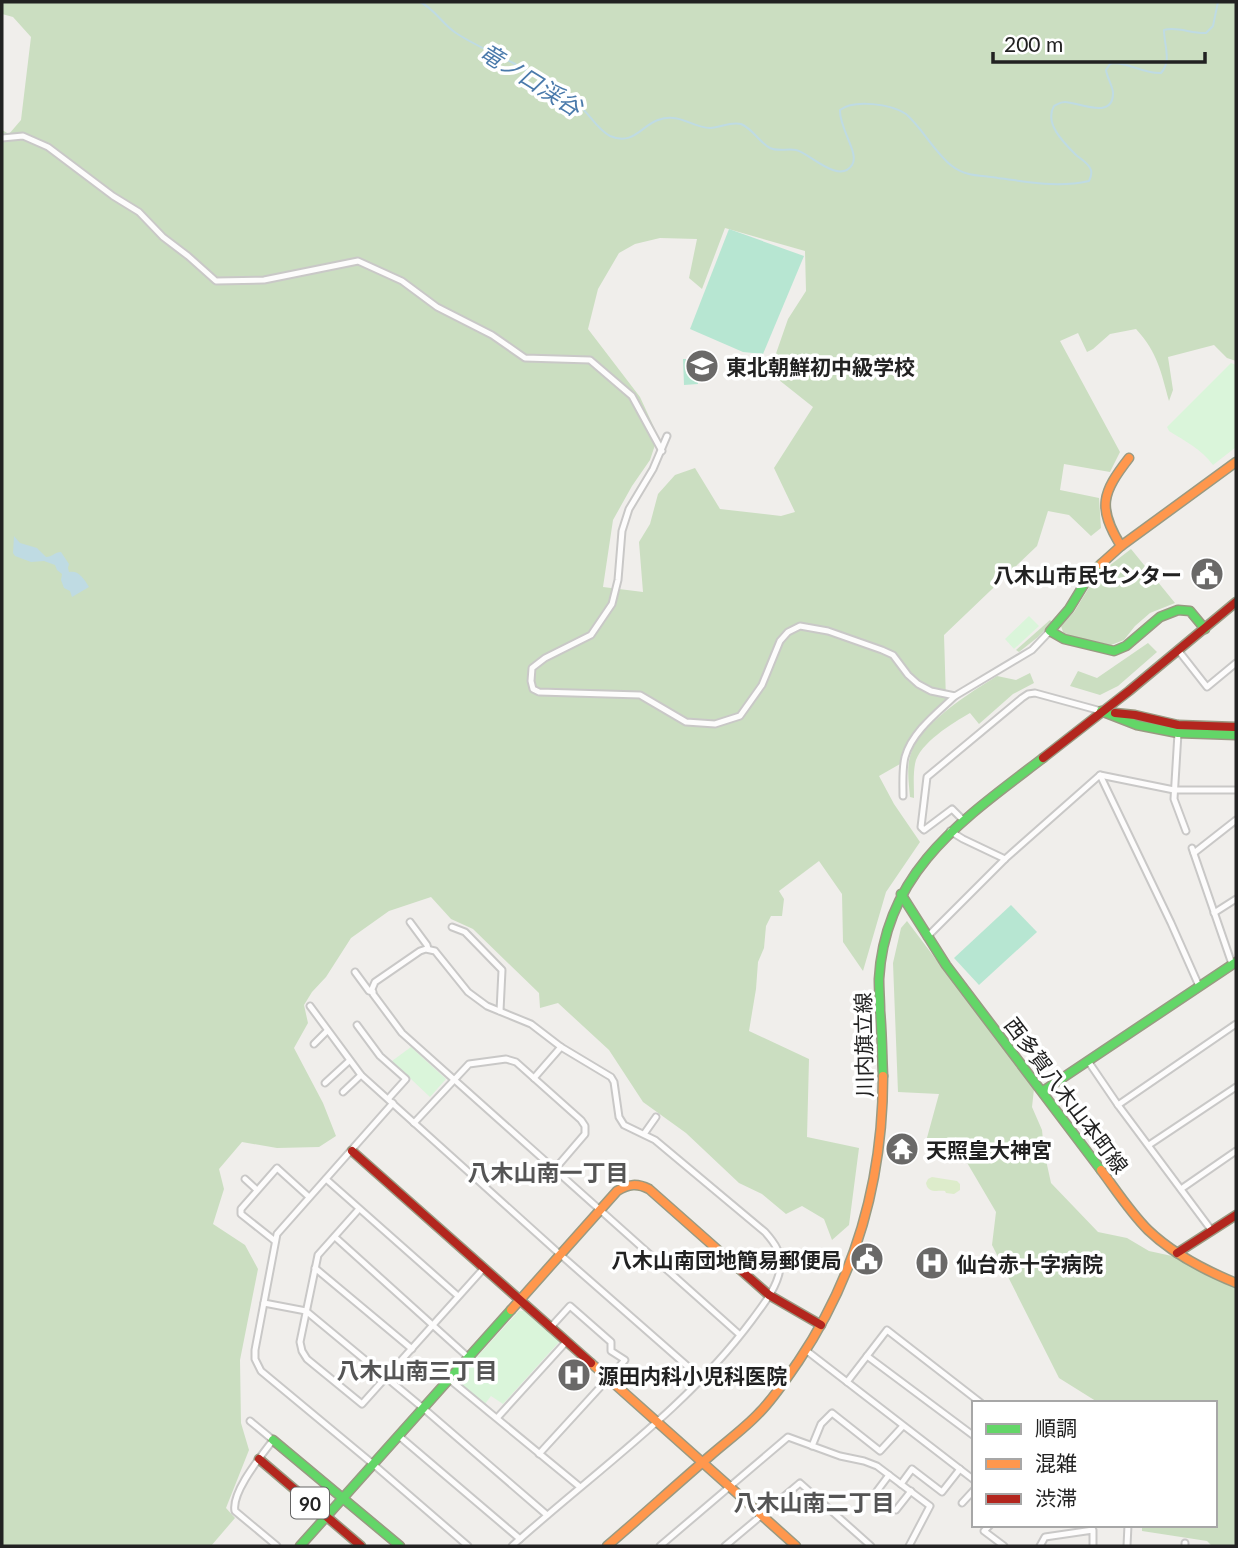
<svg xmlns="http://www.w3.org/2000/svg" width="1238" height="1548" viewBox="0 0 1238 1548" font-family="Lato,'Noto Sans JP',sans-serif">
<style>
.grass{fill:#ddeccb}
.forest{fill:#cbdec1;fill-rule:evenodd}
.park{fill:#daf5da}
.pitch{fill:#b7e6d2}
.water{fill:#bfdbe3}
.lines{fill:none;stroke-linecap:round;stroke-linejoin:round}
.stream{stroke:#bfdbe3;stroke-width:2}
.street-casing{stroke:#c9c8c7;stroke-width:9}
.fast-casing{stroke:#999a82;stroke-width:11}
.slow-casing{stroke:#999a82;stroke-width:11}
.jam-casing{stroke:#999a82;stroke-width:11}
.street{stroke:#fdfcfc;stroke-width:5}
.fast{stroke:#63d668;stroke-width:8}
.slow{stroke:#ff974d;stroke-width:8}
.jam{stroke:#b3261e;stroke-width:8}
.labels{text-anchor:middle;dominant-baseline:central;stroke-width:7;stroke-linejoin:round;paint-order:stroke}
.shield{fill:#fff;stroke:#646464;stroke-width:2}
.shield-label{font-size:19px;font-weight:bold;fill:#222}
.poi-label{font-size:21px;font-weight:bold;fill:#222;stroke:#fff;text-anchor:start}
.street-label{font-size:21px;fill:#222;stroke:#fff}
.water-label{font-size:23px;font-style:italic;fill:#4a7aab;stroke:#fff}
.neighbourhood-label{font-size:23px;font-weight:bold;fill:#555;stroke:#fff}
</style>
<rect width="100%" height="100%" fill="#f0eeeb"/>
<path class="grass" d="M932,1177L957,1181L960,1184V1190L954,1194L946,1193L945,1191C937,1190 928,1194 926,1183L928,1179Z"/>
<g class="forest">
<path d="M2,2H1236V361L1227,358L1214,345L1168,357L1173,390L1169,401C1161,372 1158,353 1136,329L1110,334L1093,349L1087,352L1078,333L1060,341L1120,452L1110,472L1064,464L1060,490L1099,498L1101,528L1091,536L1069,515L1048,511L1037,546L944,635L946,701C927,720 904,737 900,764L879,776L894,804L920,842L886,892L863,971L843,942L842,894L819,861L779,891L784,899L782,916H771L766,926L764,948L758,962L756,989L749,1031L809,1059L807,1137L859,1148L849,1225L832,1240L824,1219L802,1206L786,1214L762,1194L739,1183L686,1133L643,1102L609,1050L558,1003L540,1008L539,993L473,929L451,919L431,897L389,911L351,938L326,977L312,992L304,1005L308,1023L294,1048L323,1103L336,1136L319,1147L277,1148L242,1142L219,1169L224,1189L213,1224L245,1245L258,1269L240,1360L241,1423L249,1450L226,1508L235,1518L211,1546H2V130L9,134L21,120L31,37L13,17L2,14ZM725,228L805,251L806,291L788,319L772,365L779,380L813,407L774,468L795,512L781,516L720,509L695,468L675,475L658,494L650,524L639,542L643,592L603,587L613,520L632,486L650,460L658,436L640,397L588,329L598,289L619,253L635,244L660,238L697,239L689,278L702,289Z"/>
<path d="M1131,549L1175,603L1150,613L1135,626L1124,640L1111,645L1069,636L1063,632L1061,626L1074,612L1096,576Z"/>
<path d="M1050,620L1052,622L1038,637L1019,652L1016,650Z"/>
<path d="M1148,643L1157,652L1118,686L1100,695L1070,686L1078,671L1097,678Z"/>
<path d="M1030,673L1034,683L1013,694L979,724L970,713C953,723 919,743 915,764C913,775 914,787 914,798L910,797C909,783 906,767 911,753C921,723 971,692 997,676L1016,680Z"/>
<path d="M907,921L1034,1089L1032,1107L1042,1130L1044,1151L1051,1183L1098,1232L1127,1238L1149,1251L1172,1256L1197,1266L1236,1286V1546H1212L1207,1541L1142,1531V1525H1215V1403H1099L1059,1378L992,1245L996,1212L959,1149L925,1145L939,1094L898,1092L893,963L901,928Z"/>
</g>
<g class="park">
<path d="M1231,363L1236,365V447L1213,465C1201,449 1185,441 1169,431L1167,427Z"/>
<path d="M1029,616L1039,626L1014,649L1005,639Z"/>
<path d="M411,1047L446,1079L430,1097L392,1061Z"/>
<path d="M519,1311H524L559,1342L503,1404L491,1396L485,1404L456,1380Z"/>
</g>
<g class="pitch">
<path d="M729,229L804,256L763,354L743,352L690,329Z"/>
<path d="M683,359H697L698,384L684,385Z"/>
<path d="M1011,905L1037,932L979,985L954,958Z"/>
</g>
<path class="water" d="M14,536L20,543L37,548L46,557C52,557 55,552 61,552L69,564L68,568L69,572C79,570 84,579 89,587L72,597L70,591L64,588L61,580L62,574L57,570L55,565L44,561L31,562L15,556L13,553Z"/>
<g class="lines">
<path class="stream" d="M420,2C435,9 442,24 456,33C474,45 494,53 513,63C534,74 556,89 576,103C589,112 596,129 610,136C633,146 641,126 658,120C680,112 692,128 710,128C721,128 730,121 741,124C753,129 759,142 770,148C778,152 788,148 796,150C808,152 839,185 852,165C860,154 839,128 840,110C854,99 891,104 906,114C923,129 935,153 952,166C966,177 982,175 998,178C1030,182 1057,188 1089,181C1091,177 1092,174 1091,170C1088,162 1080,159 1075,154C1063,142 1044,123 1054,106C1058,104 1060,102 1065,102C1078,102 1114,121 1113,92C1112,85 1107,77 1106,70L1110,64L1113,63C1130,63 1144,74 1161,73C1172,61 1164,45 1164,30C1177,26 1192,34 1206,33L1213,26L1218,2"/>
<defs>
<g id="street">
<path d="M2,138L23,136L48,147L113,196L139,212L163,237L188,256L216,281L264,280L358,261L402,281L437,307L492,335L525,358L590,360L632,396L662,451"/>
<path d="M667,436L653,469L629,509L622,531L618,580L612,604L591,635L545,658L532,668L531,681L533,689L539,692L640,695L686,722L715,724L740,716L762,685L780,641L788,632L800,626L828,631L882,650L893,655L908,675L918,684L931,691L955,696L1032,650L1050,631"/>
<path d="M1178,650L1207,687L1236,663"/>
<path d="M1178,733L1174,799L1186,831"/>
<path d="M1100,775L1171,923L1199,986"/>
<path d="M903,796C903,784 902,769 905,757C912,732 937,713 955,696"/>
<path d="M963,820L952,809L924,830L921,827L927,777L1022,698L1028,694L1035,693L1101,711"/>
<path d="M950,831L963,839L1005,859"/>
<path d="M1192,848L1232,964"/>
<path d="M1194,853L1236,820"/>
<path d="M1214,913L1236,899"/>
<path d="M410,922L427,945L428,949"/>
<path d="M452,927L465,932L502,970L500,1011"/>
<path d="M927,937L1005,859L1100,775L1174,790H1236"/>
<path d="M355,972L369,991L373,992"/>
<path d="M310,1006L361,1075L563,1257L702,1379"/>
<path d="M357,1025L380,1056L406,1079L388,1099"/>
<path d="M314,1044L327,1031"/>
<path d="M1088,1061L1118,1105L1212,1231"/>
<path d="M534,1078L561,1047"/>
<path d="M325,1083L349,1061"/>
<path d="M343,1092L361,1075"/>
<path d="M393,1103L277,1234L255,1350V1359L261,1371L373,1464L468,1546"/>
<path d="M1118,1105L1236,1024"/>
<path d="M414,1123L469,1064L506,1059L516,1062L581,1120L585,1126V1134L555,1169"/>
<path d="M644,1134L656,1117"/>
<path d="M1149,1145L1236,1087"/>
<path d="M245,1179L257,1190"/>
<path d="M326,1179L458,1296"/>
<path d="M1181,1189L1236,1151"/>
<path d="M359,1209L318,1255L300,1342L302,1351L307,1359L362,1404L484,1268"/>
<path d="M335,1237L468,1357"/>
<path d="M275,1241L241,1214V1209L277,1168L309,1197"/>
<path d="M315,1268L412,1349"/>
<path d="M264,1303L306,1311L423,1408L547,1515"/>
<path d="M807,1351L974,1480"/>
<path d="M867,1356L974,1436"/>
<path d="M449,1379L580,1487"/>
<path d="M847,1382L887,1330L981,1403"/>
<path d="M497,1418L566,1342"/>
<path d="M250,1421L273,1440C262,1455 231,1492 235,1511L277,1546"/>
<path d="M399,1436L520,1539"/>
<path d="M812,1446L821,1424L832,1413L880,1451L903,1426"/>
<path d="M539,1454L625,1360L611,1351V1342L570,1306L550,1328"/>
<path d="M901,1484L912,1469L942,1492L960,1469"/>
<path d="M877,1491L889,1475"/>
<path d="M962,1503L974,1490"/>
<path d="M896,1510L911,1491"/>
<path d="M990,1525L984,1531L1004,1546"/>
<path d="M512,1546C593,1473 686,1409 752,1320C763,1305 777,1288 780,1269C783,1254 774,1242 765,1232L655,1140L624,1125L619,1117L614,1082L611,1077L561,1047L531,1024L487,1006L468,992L435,951L426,949L420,951L375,982L372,989L373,994L402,1033L740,1335"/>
<path d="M660,1546L788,1437L840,1456L864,1461L877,1466L930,1506L909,1546"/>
<path d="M725,1546L800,1483L871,1546"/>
<path d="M1040,1546L1045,1537L1093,1530V1546"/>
<path d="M1127,1546L1128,1525"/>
<path d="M1185,1546V1543"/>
</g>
<g id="fast">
<path d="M1101,564L1091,573L1069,609L1050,631L1064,639L1114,651L1126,646L1160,617L1178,610L1190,611L1205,629"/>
<path d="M1101,711L1137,725L1178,733L1236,735"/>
<path d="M901,894L946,965L1101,1170"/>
<path d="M883,1076C882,1055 882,1033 880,1011C880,1001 879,990 879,979C885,870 965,818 1043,758"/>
<path d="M1043,1091L1236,962"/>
<path d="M273,1440L400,1546"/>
<path d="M300,1546L511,1310"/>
</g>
<g id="slow">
<path d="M1121,546C1097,507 1102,493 1129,458"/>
<path d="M1101,564L1121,546L1236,462"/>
<path d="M1101,1170C1116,1190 1130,1212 1148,1230C1173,1254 1204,1270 1236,1283"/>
<path d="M511,1310L617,1191C629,1184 637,1183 649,1189L727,1258"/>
<path d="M591,1363L796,1546"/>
<path d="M607,1546C642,1516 676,1485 711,1455C727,1441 745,1428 759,1413C774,1398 786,1379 798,1362C856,1276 883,1180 883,1076"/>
</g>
<g id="jam">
<path d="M1115,713L1135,715L1178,725L1236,727"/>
<path d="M1043,758L1129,691L1236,602"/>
<path d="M352,1151L591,1363"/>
<path d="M1177,1253L1236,1215"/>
<path d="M727,1258L769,1295L821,1325"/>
<path d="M259,1459L361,1546"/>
</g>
</defs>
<use href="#street" class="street-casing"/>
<use href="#fast" class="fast-casing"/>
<use href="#slow" class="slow-casing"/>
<use href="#jam" class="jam-casing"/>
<use href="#street" class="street"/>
<use href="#fast" class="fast"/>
<use href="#slow" class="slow"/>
<use href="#jam" class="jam"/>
</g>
<defs>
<symbol id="school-disc" viewBox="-11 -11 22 22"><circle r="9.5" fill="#6a6968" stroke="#fff"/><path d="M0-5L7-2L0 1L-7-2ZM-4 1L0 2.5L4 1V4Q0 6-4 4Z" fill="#fff"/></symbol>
<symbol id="civic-disc" viewBox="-11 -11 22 22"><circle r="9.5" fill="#6a6968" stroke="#fff"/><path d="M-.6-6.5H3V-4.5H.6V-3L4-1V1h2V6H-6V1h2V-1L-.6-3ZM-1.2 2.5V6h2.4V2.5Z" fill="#fff"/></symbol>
<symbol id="temple-disc" viewBox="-11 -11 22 22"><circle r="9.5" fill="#6a6968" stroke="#fff"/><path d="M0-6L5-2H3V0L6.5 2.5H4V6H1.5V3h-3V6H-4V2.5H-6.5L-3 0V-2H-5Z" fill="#fff"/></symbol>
<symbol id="hospital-disc" viewBox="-11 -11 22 22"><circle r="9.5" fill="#6a6968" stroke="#fff"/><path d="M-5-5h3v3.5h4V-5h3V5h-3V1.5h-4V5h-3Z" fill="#fff"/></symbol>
</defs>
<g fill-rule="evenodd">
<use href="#school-disc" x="683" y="347" width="38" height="38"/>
<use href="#civic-disc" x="1188" y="555" width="38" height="38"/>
<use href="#temple-disc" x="883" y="1130" width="38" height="38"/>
<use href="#civic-disc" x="848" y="1240" width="38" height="38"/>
<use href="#hospital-disc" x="913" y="1244" width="38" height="38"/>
<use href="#hospital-disc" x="555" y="1356" width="38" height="38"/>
</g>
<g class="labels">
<rect class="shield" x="291" y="1487.5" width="38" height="31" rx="5"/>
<g class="shield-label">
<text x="310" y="1503">90</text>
</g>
<g class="poi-label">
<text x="726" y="366">東北朝鮮初中級学校</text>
<text x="1182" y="574" text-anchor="end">八木山市民センター</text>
<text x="926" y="1149">天照皇大神宮</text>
<text x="842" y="1259" text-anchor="end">八木山南団地簡易郵便局</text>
<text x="956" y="1263">仙台赤十字病院</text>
<text x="598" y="1375">源田内科小児科医院</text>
</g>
<g class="street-label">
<text transform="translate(863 1045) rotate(-91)">川内旗立線</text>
<text transform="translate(1067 1095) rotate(53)">西多賀八木山本町線</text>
</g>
<g class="water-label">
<text transform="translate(531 79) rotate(32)">竜ノ口渓谷</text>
</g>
<g class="neighbourhood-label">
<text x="548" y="1172">八木山南一丁目</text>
<text x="417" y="1370">八木山南三丁目</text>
<text x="814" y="1502">八木山南二丁目</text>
</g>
</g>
<rect width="1238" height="1548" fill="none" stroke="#222222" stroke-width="7"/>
<rect x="972" y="1401" width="245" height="126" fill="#ffffff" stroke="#a7a7a7" stroke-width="2"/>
<rect x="986" y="1424" width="35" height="10" fill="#63d668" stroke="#a7a7a7" stroke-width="2"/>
<text x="1035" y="1436" font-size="21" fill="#222222">順調</text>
<rect x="986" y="1459" width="35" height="10" fill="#ff974d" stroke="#a7a7a7" stroke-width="2"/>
<text x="1035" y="1471" font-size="21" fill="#222222">混雑</text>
<rect x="986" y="1494" width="35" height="10" fill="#b3261e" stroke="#a7a7a7" stroke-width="2"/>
<text x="1035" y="1506" font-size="21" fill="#222222">渋滞</text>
<path d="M993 52v10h212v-10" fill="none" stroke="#222222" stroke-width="3.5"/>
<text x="1004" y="52" font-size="21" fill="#222222" stroke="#ffffff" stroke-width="5" paint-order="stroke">200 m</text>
</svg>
